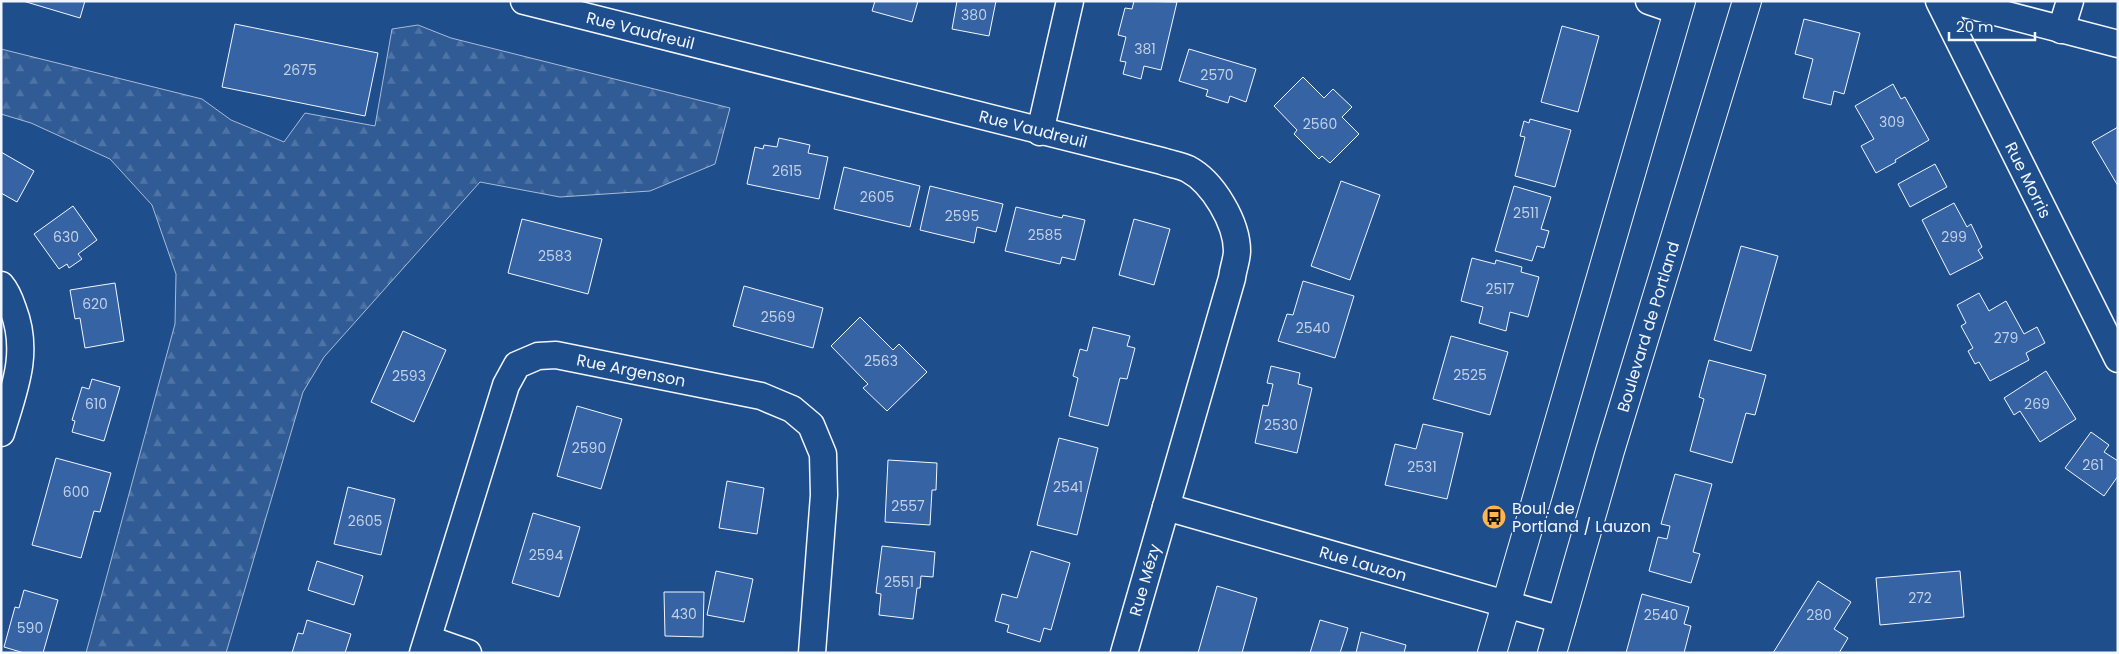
<svg xmlns="http://www.w3.org/2000/svg" width="2119" height="654" viewBox="0 0 2119 654" font-family="Poppins,sans-serif">
<style>
.forest{fill:url(#forest-firs);stroke:#a8bbd7}
.building{fill:#3563a3;stroke:#f2f6ff}
.lines{fill:none;stroke-linecap:round;stroke-linejoin:round}
.minor-casing{stroke:#f2f6ff;stroke-width:29}
.secondary-casing{stroke:#f2f6ff;stroke-width:30}
.minor{stroke:#1f4e8c;stroke-width:26}
.secondary{stroke:#1f4e8c;stroke-width:28}
.labels{text-anchor:middle;dominant-baseline:central;stroke-width:4;stroke-linejoin:round;paint-order:stroke}
.number-label{font-size:14px;fill:#c3d1e8}
.street-label{font-size:16px;fill:#f2f6ff;stroke:#1f4e8c}
.poi-label{font-size:16px;fill:#f2f6ff;stroke:#1f4e8c;text-anchor:start}
</style>
<defs>
<pattern id="forest-firs" width="22" height="20" patternUnits="userSpaceOnUse" patternTransform="scale(1.25)"><rect width="22" height="20" fill="#305b95"/><path d="M5 1l3.5 6h-7zM16 11l3.5 6h-7z" fill="#4e73a5"/></pattern>
</defs>
<rect width="100%" height="100%" fill="#1f4e8c"/>
<path class="forest" d="M418,25L451,38L730,108L715,164L650,191L560,197L480,182L324,357L303,392L226,653H86L175,324L176,274L152,205L110,159L31,123L1,114V49L202,99L231,120L284,142L305,113L375,126L392,29Z"/>
<g class="building">
<path d="M23,1H85L80,18Z"/>
<path d="M875,1H918L912,22L872,11Z"/>
<path d="M957,1H996L989,36L952,29Z"/>
<path d="M1134,1L1177,2L1161,70L1144,66L1141,79L1123,74L1126,62L1120,61L1126,37L1118,35L1125,8L1132,9Z"/>
<path d="M1804,19L1860,33L1844,94L1834,91L1831,105L1803,98L1813,59L1795,54Z"/>
<path d="M235,24L378,53L365,116L222,87Z"/>
<path d="M1562,26L1599,36L1578,112L1541,102Z"/>
<path d="M1189,49L1256,69L1246,102L1230,96L1228,103L1206,96L1208,90L1179,81Z"/>
<path d="M1303,77L1324,98L1333,89L1352,107L1342,117L1359,134L1330,163L1322,156L1319,159L1294,134L1297,130L1274,106Z"/>
<path d="M1893,84L1901,99L1905,97L1929,140L1895,160L1896,162L1876,173L1861,146L1874,139L1855,106Z"/>
<path d="M1530,119L1571,130L1555,187L1515,176L1525,137L1520,136L1524,121L1529,123Z"/>
<path d="M2118,127V186L2092,142Z"/>
<path d="M779,138L810,145L808,153L828,157L819,199L747,184L755,147L763,149L764,145L777,147Z"/>
<path d="M1,152L34,171L17,202L1,193Z"/>
<path d="M1935,164L1947,187L1910,207L1898,184Z"/>
<path d="M844,167L920,186L910,227L834,209Z"/>
<path d="M1341,181L1380,195L1350,280L1311,266Z"/>
<path d="M930,186L1003,204L996,232L977,227L974,243L920,230Z"/>
<path d="M1514,186L1551,197L1541,229L1549,231L1544,248L1537,246L1532,261L1495,251Z"/>
<path d="M1954,203L1967,227L1971,224L1982,247L1978,250L1983,258L1950,275L1922,220Z"/>
<path d="M73,206L97,240L78,254L82,259L69,268L67,264L59,269L34,234Z"/>
<path d="M1016,207L1062,218L1063,215L1085,220L1075,260L1062,257L1060,264L1005,251Z"/>
<path d="M522,219L602,239L588,294L508,273Z"/>
<path d="M1134,219L1170,229L1154,285L1119,275Z"/>
<path d="M1741,246L1778,256L1751,351L1714,340Z"/>
<path d="M1472,258L1495,264L1496,260L1522,267L1521,272L1539,277L1528,317L1510,312L1506,331L1479,323L1483,307L1461,301Z"/>
<path d="M1303,281L1354,296L1335,358L1278,341L1287,314L1293,315Z"/>
<path d="M115,283L124,341L85,348L80,318L75,319L70,290Z"/>
<path d="M744,286L823,308L813,348L733,326Z"/>
<path d="M1979,293L1989,311L2006,301L2024,334L2037,327L2045,343L2026,353L2029,360L1990,381L1979,362L1975,364L1968,351L1973,348L1961,326L1966,323L1957,305Z"/>
<path d="M860,317L893,350L899,344L927,372L887,411L863,388L868,384L831,346Z"/>
<path d="M1093,327L1130,336L1127,346L1135,348L1127,379L1120,378L1108,426L1069,416L1078,378L1073,376L1080,349L1087,351Z"/>
<path d="M403,331L446,350L414,422L371,402Z"/>
<path d="M1451,336L1508,352L1490,415L1433,399Z"/>
<path d="M1709,360L1766,375L1755,415L1746,413L1732,463L1690,451L1704,399L1699,397Z"/>
<path d="M1271,366L1300,373L1298,384L1312,388L1297,453L1255,443L1263,405L1268,406L1273,384L1267,383Z"/>
<path d="M2046,371L2076,419L2040,442L2020,411L2014,415L2004,398Z"/>
<path d="M92,379L120,387L104,441L72,432L75,421L72,420L82,387L89,389Z"/>
<path d="M577,406L622,419L601,489L557,476Z"/>
<path d="M1423,424L1463,433L1447,499L1385,485L1395,444L1416,449Z"/>
<path d="M2091,432L2109,445L2104,452L2118,461V476L2104,496L2065,468Z"/>
<path d="M1059,438L1098,448L1077,535L1037,525Z"/>
<path d="M56,458L111,473L100,512L94,511L81,558L32,545Z"/>
<path d="M888,460L937,463L936,490H932L930,525L885,522Z"/>
<path d="M1675,474L1712,484L1693,552L1700,554L1691,583L1649,571L1658,537L1667,539L1670,526L1661,524Z"/>
<path d="M727,481L764,488L757,534L719,528Z"/>
<path d="M348,487L395,499L381,555L334,544Z"/>
<path d="M533,513L580,527L559,597L512,583Z"/>
<path d="M882,546L935,552L933,577L921,576L920,588H917L913,619L879,615L881,594L876,593Z"/>
<path d="M1031,551L1070,563L1051,630L1044,628L1040,642L1007,632L1009,625L995,621L1002,594L1017,598Z"/>
<path d="M317,561L363,576L354,605L308,590Z"/>
<path d="M716,571L753,579L744,622L707,615Z"/>
<path d="M1960,571L1964,617L1880,625L1876,578Z"/>
<path d="M1818,581L1851,602L1834,629L1848,638L1839,653H1773Z"/>
<path d="M1217,586L1257,598L1242,653H1198Z"/>
<path d="M24,590L58,600L43,653H24L4,647L15,607L19,608Z"/>
<path d="M664,592H704L703,637L665,636Z"/>
<path d="M1642,594L1689,607L1684,624L1691,626L1684,653H1626Z"/>
<path d="M307,620L351,634L345,653H292L298,633L303,634Z"/>
<path d="M1320,620L1348,628L1340,653H1310Z"/>
<path d="M1361,632L1406,645L1404,653H1356Z"/>
</g>
<g class="lines">
<defs>
<g id="minor">
<path id="s1" d="M524,1L1162,161C1170,164 1180,165 1188,169C1213,182 1237,223 1237,251C1237,259 1233,269 1232,278L1124,653"/>
<path d="M1649,1L1678,11"/>
<path id="s2" d="M1939,1L2118,359"/>
<path d="M1953,1L2118,44"/>
<path d="M2061,30L2070,1"/>
<path d="M1040,132L1070,1"/>
<path d="M1,285C7,292 10,300 13,309C30,353 14,390 1,433"/>
<path id="s3" d="M1166,507L1562,620"/>
<path d="M428,639L468,653"/>
<path id="s4" d="M423,653L506,385L517,365L538,356L556,355L761,396L792,409L811,425L823,454L824,495L812,653"/>
</g>
<g id="secondary">
<path d="M1492,653L1681,1"/>
<path id="s5" d="M1552,653L1610,451L1747,1"/>
</g>
</defs>
<use href="#minor" class="minor-casing"/>
<use href="#secondary" class="secondary-casing"/>
<use href="#minor" class="minor"/>
<use href="#secondary" class="secondary"/>
</g>
<defs>
<symbol id="bus-disc" viewBox="-11 -11 22 22"><circle r="9.5" fill="#ffb74d" stroke="#1f4e8c"/><path d="M-5-6H5V4H4V6H2V4H-2V6H-4V4H-5ZM-3.5-4V0h7V-4ZM-3.5 1.2v1.5H-2V1.2ZM2 1.2v1.5H3.5V1.2Z" fill="#111"/></symbol>
</defs>
<g fill-rule="evenodd">
<use href="#bus-disc" x="1480" y="503" width="28" height="28"/>
</g>
<g class="labels">
<g class="number-label">
<text x="974" y="15">380</text>
<text x="1145" y="49">381</text>
<text x="300" y="70">2675</text>
<text x="1217" y="75">2570</text>
<text x="1892" y="122">309</text>
<text x="1320" y="124">2560</text>
<text x="787" y="171">2615</text>
<text x="877" y="197">2605</text>
<text x="1526" y="213">2511</text>
<text x="962" y="216">2595</text>
<text x="1045" y="235">2585</text>
<text x="66" y="237">630</text>
<text x="1954" y="237">299</text>
<text x="555" y="256">2583</text>
<text x="1500" y="289">2517</text>
<text x="95" y="304">620</text>
<text x="778" y="317">2569</text>
<text x="1313" y="328">2540</text>
<text x="2006" y="338">279</text>
<text x="881" y="361">2563</text>
<text x="1470" y="375">2525</text>
<text x="409" y="376">2593</text>
<text x="96" y="404">610</text>
<text x="2037" y="404">269</text>
<text x="1281" y="425">2530</text>
<text x="589" y="448">2590</text>
<text x="2093" y="465">261</text>
<text x="1422" y="467">2531</text>
<text x="1068" y="487">2541</text>
<text x="76" y="492">600</text>
<text x="908" y="506">2557</text>
<text x="365" y="521">2605</text>
<text x="546" y="555">2594</text>
<text x="899" y="582">2551</text>
<text x="1920" y="598">272</text>
<text x="684" y="614">430</text>
<text x="1661" y="615">2540</text>
<text x="1819" y="615">280</text>
<text x="30" y="628">590</text>
</g>
<g class="street-label">
<text stroke="none"><textPath href="#s1" startOffset="120">Rue Vaudreuil</textPath></text>
<text stroke="none"><textPath href="#s1" startOffset="525">Rue Vaudreuil</textPath></text>
<text stroke="none"><textPath href="#s2" startOffset="200">Rue Morris</textPath></text>
<text stroke="none"><textPath href="#s5" startOffset="340">Boulevard de Portland</textPath></text>
<text stroke="none"><textPath href="#s4" startOffset="421">Rue Argenson</textPath></text>
<text stroke="none"><textPath href="#s3" startOffset="205">Rue Lauzon</textPath></text>
<text transform="translate(1145 580) rotate(-74)">Rue Mézy</text>
</g>
<g class="poi-label">
<text x="1512" y="508">Boul. de<tspan x="1512" dy="18">Portland / Lauzon</tspan></text>
</g>
</g>
<rect width="2119" height="654" fill="none" stroke="#f2f6ff" stroke-width="5"/>
<path d="M1949 32v8h86v-8" fill="none" stroke="#f2f6ff" stroke-width="2.5"/>
<text x="1956" y="32" font-size="15" fill="#f2f6ff" stroke="#1f4e8c" stroke-width="4" paint-order="stroke">20 m</text>
</svg>
